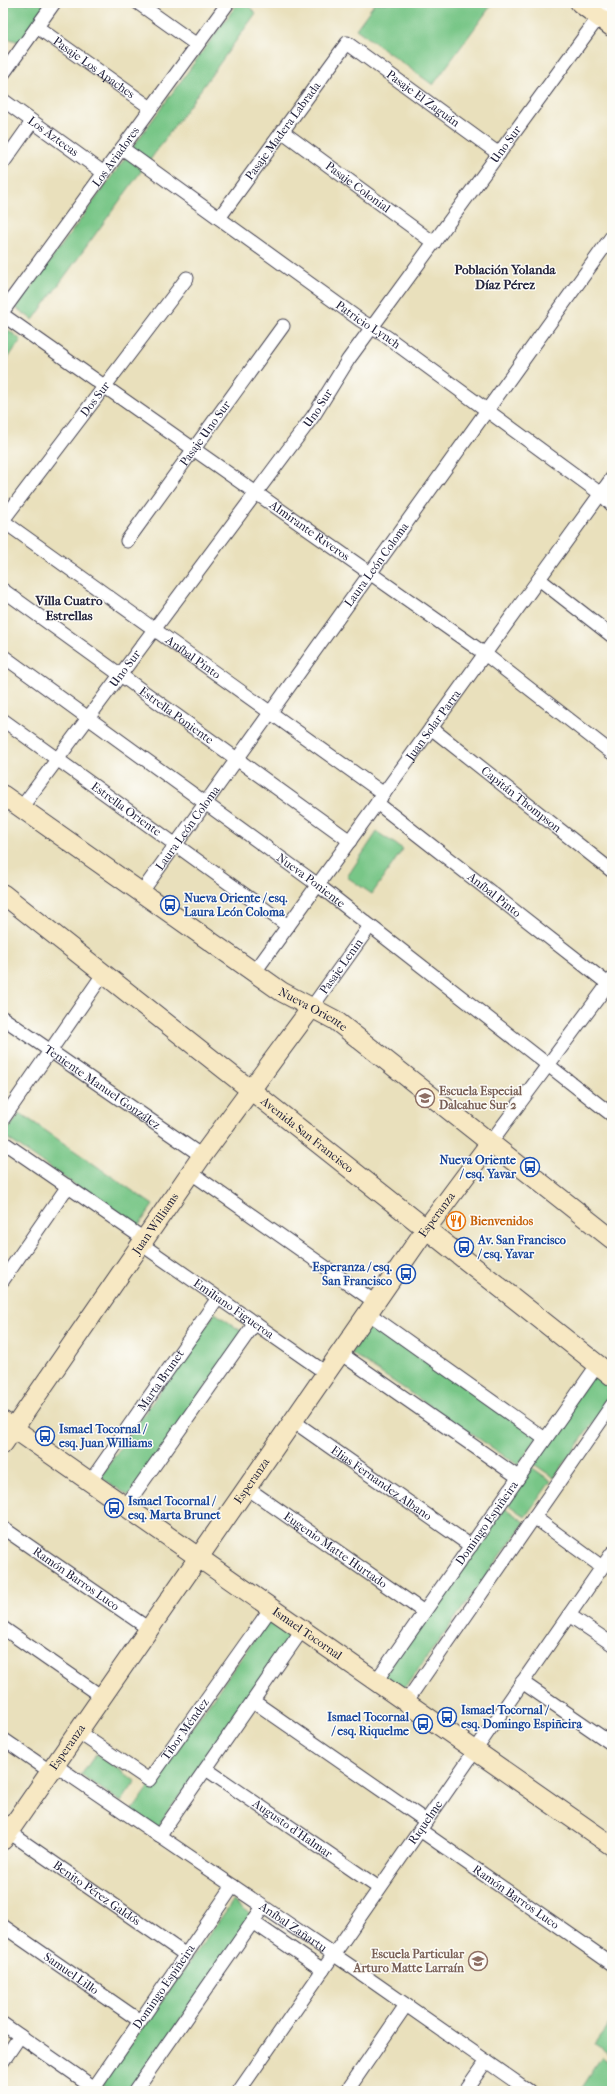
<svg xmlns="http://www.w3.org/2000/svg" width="615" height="2094" viewBox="0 0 615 2094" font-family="'IM FELL French Canon',serif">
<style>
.green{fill:#78c687;stroke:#4d7461}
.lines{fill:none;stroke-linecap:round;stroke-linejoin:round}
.street-casing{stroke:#403e4e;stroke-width:15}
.secondary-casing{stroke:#403e4e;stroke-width:21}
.street{stroke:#fff;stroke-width:13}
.secondary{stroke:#f7e8c3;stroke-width:19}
.labels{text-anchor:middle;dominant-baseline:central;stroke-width:3;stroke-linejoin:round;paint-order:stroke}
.street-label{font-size:12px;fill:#22223b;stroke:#fdfcf7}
.transit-label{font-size:12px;font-weight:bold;fill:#164399;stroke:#fdfcf7;text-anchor:start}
.education-label{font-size:12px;font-weight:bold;fill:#785e54;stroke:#fdfcf7;text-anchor:start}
.food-label{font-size:12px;font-weight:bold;fill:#c56008;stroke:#fdfcf7;text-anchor:start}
.neighbourhood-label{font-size:13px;font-weight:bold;fill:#22223b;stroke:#fdfcf7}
</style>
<rect width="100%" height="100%" fill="#fdfcf7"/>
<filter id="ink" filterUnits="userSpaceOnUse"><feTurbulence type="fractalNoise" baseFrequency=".025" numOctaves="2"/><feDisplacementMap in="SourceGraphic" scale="8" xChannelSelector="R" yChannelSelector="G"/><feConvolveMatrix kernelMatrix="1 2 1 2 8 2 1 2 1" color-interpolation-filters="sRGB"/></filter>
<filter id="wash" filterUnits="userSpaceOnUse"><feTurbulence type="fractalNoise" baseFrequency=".012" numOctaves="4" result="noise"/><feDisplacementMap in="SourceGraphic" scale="16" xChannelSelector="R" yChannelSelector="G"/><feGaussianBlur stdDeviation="0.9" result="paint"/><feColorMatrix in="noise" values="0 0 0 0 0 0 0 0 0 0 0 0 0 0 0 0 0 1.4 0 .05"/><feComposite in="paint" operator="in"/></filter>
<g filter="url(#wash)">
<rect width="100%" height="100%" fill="#e9e0bc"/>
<g class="green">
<path d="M3,3H52L23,43L3,37Z"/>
<path d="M238,3H245L256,13L150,160L132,148Z"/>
<path d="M375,3H493L433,85L356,29Z"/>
<path d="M126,157L142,170L33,320L16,308Z"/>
<path d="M3,326L21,340L3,365Z"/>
<path d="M377,832L403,849L372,894L347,877Z"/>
<path d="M20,1113L153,1205L137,1228L4,1136Z"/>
<path d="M215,1313L244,1333L129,1496L100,1477Z"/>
<path d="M371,1322L539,1435L518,1465L351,1353Z"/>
<path d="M593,1375L612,1388V1396L554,1478L531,1462Z"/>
<path d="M530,1466L551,1481L525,1517L505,1502Z"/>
<path d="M500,1505L525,1522L401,1693L382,1678Z"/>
<path d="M270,1618L292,1634L155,1831L130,1814Z"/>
<path d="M96,1754L136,1781L121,1802L81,1775Z"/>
<path d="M233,1901L254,1916L130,2091H110L102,2085Z"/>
<path d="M612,2020V2056L595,2044Z"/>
<path d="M602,2057L612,2064V2091H580Z"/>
</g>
</g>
<g filter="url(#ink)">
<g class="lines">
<defs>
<g id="street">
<path d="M138,3L197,45"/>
<path id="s1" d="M37,27L151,108"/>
<path d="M3,74L54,3"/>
<path id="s2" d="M3,100L104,173"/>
<path id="s3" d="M283,132L434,243"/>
<path id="s4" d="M122,148L360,320L387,337L601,494L612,505"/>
<path d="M3,163L32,122"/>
<path id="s5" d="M219,218L347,43L499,154"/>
<path id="s6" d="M3,311L228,3"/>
<path id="s7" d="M3,315L485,654L612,753"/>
<path id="s8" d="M3,520L187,278"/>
<path id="s9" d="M3,521L384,794"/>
<path id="s10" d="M127,541L283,326"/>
<path d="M539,579L612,636"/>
<path id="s11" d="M3,590L350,841"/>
<path id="s12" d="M3,656L318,885L612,1115"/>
<path id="s13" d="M3,720L288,926"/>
<path id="s14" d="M431,728L612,871"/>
<path id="s15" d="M377,803L612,987"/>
<path id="s16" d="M21,808L314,415L348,360L609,3"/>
<path id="s17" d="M141,893L612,236"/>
<path id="s18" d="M254,973L612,478"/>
<path id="s19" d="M312,1007L370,926"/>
<path id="s20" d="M3,1018L202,1156"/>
<path d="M3,1119L104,973"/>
<path d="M3,1142L144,1239"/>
<path d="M490,1143L612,979"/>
<path d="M190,1172L375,1302"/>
<path id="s21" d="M141,1244L326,1373"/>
<path d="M3,1280L68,1186"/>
<path d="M368,1313L545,1439"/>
<path d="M340,1353L518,1477"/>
<path id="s22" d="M293,1421L471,1546"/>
<path id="s23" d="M90,1482L218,1298"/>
<path id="s24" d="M247,1488L424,1612"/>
<path d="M125,1507L255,1323"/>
<path d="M534,1517L602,1567"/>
<path id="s25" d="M3,1528L149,1629"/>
<path d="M569,1615L612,1644"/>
<path d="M3,1628L102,1697"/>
<path id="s26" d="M376,1681L598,1364"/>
<path d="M522,1682L612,1744"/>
<path d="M253,1701L426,1821"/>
<path d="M406,1702L612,1405"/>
<path id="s27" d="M78,1732L149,1780L271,1608"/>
<path d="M3,1739L51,1772"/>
<path id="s28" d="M55,1765L349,1965L529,2091"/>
<path id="s29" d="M206,1769L379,1888"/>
<path id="s30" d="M420,1830L612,1964"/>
<path id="s31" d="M9,1832L186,1955"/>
<path d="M159,1836L302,1630"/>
<path d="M253,1922L323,1970"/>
<path id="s32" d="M3,1926L140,2021"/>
<path d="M3,2024L99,2091"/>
<path d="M3,2061L20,2036"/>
<path id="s33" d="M94,2088L233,1886"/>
<path d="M135,2091L263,1907"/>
<path id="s34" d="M239,2091L612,1553"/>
<path d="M347,2091L406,2005"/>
<path d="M465,2091L486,2061"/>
</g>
<g id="secondary">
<path d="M580,3L612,27"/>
<path id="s35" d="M3,795L282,992L335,1020L612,1239"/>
<path id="s36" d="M3,894L612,1376"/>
<path id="s37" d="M3,1421L612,1846"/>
<path id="s38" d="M3,1444L202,1156L312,1007"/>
<path id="s39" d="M3,1840L426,1229L490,1143"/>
</g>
</defs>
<use href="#street" class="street-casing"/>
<use href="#secondary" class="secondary-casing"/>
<use href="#street" class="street"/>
<use href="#secondary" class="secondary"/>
</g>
</g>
<defs>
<symbol id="bus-ring" viewBox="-11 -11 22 22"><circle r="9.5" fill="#fdfcf7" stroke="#1a4fb4" stroke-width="1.5"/><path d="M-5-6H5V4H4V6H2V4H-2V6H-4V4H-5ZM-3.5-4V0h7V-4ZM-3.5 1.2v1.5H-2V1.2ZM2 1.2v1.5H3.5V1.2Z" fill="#1a4fb4"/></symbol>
<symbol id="school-ring" viewBox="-11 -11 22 22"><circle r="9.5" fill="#fdfcf7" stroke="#8d6e63" stroke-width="1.5"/><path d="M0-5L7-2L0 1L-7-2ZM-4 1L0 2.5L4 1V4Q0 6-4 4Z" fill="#8d6e63"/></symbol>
<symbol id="restaurant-ring" viewBox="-11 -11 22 22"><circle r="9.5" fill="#fdfcf7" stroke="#e8710a" stroke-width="1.5"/><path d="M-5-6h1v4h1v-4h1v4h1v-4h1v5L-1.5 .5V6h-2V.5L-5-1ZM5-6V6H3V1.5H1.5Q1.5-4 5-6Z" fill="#e8710a"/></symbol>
</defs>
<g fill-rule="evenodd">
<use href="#bus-ring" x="159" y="894" width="22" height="22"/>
<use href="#school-ring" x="414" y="1087" width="22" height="22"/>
<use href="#bus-ring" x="519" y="1156" width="22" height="22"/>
<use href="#restaurant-ring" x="445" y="1210" width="22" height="22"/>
<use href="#bus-ring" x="453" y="1236" width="22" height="22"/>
<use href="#bus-ring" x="395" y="1263" width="22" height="22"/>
<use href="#bus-ring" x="34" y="1425" width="22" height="22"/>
<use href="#bus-ring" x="103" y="1497" width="22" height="22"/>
<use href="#bus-ring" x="436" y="1706" width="22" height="22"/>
<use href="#bus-ring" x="412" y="1713" width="22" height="22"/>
<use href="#school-ring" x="467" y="1950" width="22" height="22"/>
</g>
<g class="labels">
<g class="street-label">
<text stroke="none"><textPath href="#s1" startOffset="70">Pasaje Los Apaches</textPath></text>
<text stroke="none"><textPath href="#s5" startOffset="311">Pasaje El Zaguán</textPath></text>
<text stroke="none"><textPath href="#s5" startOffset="108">Pasaje Madera Labrada</textPath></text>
<text stroke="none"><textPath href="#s2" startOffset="62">Los Aztecas</textPath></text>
<text stroke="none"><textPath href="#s16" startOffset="822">Uno Sur</textPath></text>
<text stroke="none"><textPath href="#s6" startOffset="191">Los Aviadores</textPath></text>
<text stroke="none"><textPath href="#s3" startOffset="93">Pasaje Colonial</textPath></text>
<text stroke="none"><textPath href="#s4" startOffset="303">Patricio Lynch</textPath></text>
<text stroke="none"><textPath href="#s8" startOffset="152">Dos Sur</textPath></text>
<text stroke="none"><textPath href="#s16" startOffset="498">Uno Sur</textPath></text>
<text stroke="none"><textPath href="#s10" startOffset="133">Pasaje Uno Sur</textPath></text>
<text stroke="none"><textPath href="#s7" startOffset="375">Almirante Riveros</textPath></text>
<text stroke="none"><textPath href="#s17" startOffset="404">Laura León Coloma</textPath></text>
<text stroke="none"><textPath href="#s9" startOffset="234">Aníbal Pinto</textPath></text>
<text stroke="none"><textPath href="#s16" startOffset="174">Uno Sur</textPath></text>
<text stroke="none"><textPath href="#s11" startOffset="214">Estrella Poniente</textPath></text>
<text stroke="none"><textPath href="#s18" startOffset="306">Juan Solar Parra</textPath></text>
<text stroke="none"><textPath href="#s14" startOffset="115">Capitán Thompson</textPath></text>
<text stroke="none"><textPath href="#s13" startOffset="152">Estrella Oriente</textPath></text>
<text stroke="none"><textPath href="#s17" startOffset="80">Laura León Coloma</textPath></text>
<text stroke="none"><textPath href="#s12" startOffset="381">Nueva Poniente</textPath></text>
<text stroke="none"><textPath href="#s15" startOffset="149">Aníbal Pinto</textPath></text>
<text stroke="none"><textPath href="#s19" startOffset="50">Pasaje Lenin</textPath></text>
<text stroke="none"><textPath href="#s35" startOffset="377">Nueva Oriente</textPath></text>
<text stroke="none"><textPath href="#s20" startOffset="121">Teniente Manuel González</textPath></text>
<text stroke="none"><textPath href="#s36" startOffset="388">Avenida San Francisco</textPath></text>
<text stroke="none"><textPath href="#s39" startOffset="761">Esperanza</textPath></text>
<text stroke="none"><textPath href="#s38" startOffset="268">Juan Williams</textPath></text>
<text stroke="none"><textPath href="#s21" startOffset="113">Emiliano Figueroa</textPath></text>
<text stroke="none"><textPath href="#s23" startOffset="124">Marta Brunet</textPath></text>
<text stroke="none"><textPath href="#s39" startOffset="437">Esperanza</textPath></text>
<text stroke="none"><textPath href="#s22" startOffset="108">Elias Fernandez Albano</textPath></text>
<text stroke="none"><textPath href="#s26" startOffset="193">Domingo Espiñeira</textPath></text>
<text stroke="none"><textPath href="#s24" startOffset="108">Eugenio Matte Hurtado</textPath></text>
<text stroke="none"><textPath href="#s25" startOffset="89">Ramón Barros Luco</textPath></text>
<text stroke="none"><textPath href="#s37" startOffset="371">Ismael Tocornal</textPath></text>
<text stroke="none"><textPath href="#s27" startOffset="148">Tibor Méndez</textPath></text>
<text stroke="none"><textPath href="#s39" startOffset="113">Esperanza</textPath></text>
<text stroke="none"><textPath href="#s34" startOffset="327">Riquelme</textPath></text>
<text stroke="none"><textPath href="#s29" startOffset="105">Augusto d'Halmar</textPath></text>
<text stroke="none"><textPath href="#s31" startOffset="107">Benito Pérez Galdós</textPath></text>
<text stroke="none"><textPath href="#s30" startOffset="117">Ramón Barros Luco</textPath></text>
<text stroke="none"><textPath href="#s28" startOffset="288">Aníbal Zañartu</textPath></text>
<text stroke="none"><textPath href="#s32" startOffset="83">Samuel Lillo</textPath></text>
<text stroke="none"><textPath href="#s33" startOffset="123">Domingo Espiñeira</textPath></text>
</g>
<g class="transit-label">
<text x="184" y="898">Nueva Oriente / esq.<tspan x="184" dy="14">Laura León Coloma</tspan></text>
<text x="516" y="1160" text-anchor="end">Nueva Oriente<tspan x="516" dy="14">/ esq. Yavar</tspan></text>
<text x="478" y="1240">Av. San Francisco<tspan x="478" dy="14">/ esq. Yavar</tspan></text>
<text x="392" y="1267" text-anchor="end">Esperanza / esq.<tspan x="392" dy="14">San Francisco</tspan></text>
<text x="59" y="1429">Ismael Tocornal /<tspan x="59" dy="14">esq. Juan Williams</tspan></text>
<text x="128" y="1501">Ismael Tocornal /<tspan x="128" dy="14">esq. Marta Brunet</tspan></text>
<text x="461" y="1710">Ismael Tocornal /<tspan x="461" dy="14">esq. Domingo Espiñeira</tspan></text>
<text x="409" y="1717" text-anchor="end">Ismael Tocornal<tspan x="409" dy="14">/ esq. Riquelme</tspan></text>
</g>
<g class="education-label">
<text x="439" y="1091">Escuela Especial<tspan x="439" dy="14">Dalcahue Sur 2</tspan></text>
<text x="464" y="1954" text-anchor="end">Escuela Particular<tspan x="464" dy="14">Arturo Matte Larraín</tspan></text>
</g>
<g class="food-label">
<text x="470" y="1221">Bienvenidos</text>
</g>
<g class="neighbourhood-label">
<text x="505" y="269">Población Yolanda<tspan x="505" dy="15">Díaz Pérez</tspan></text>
<text x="69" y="600">Villa Cuatro<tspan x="69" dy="15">Estrellas</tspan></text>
</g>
</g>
<rect width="615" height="2094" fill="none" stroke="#fdfcf7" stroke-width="16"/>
</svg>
